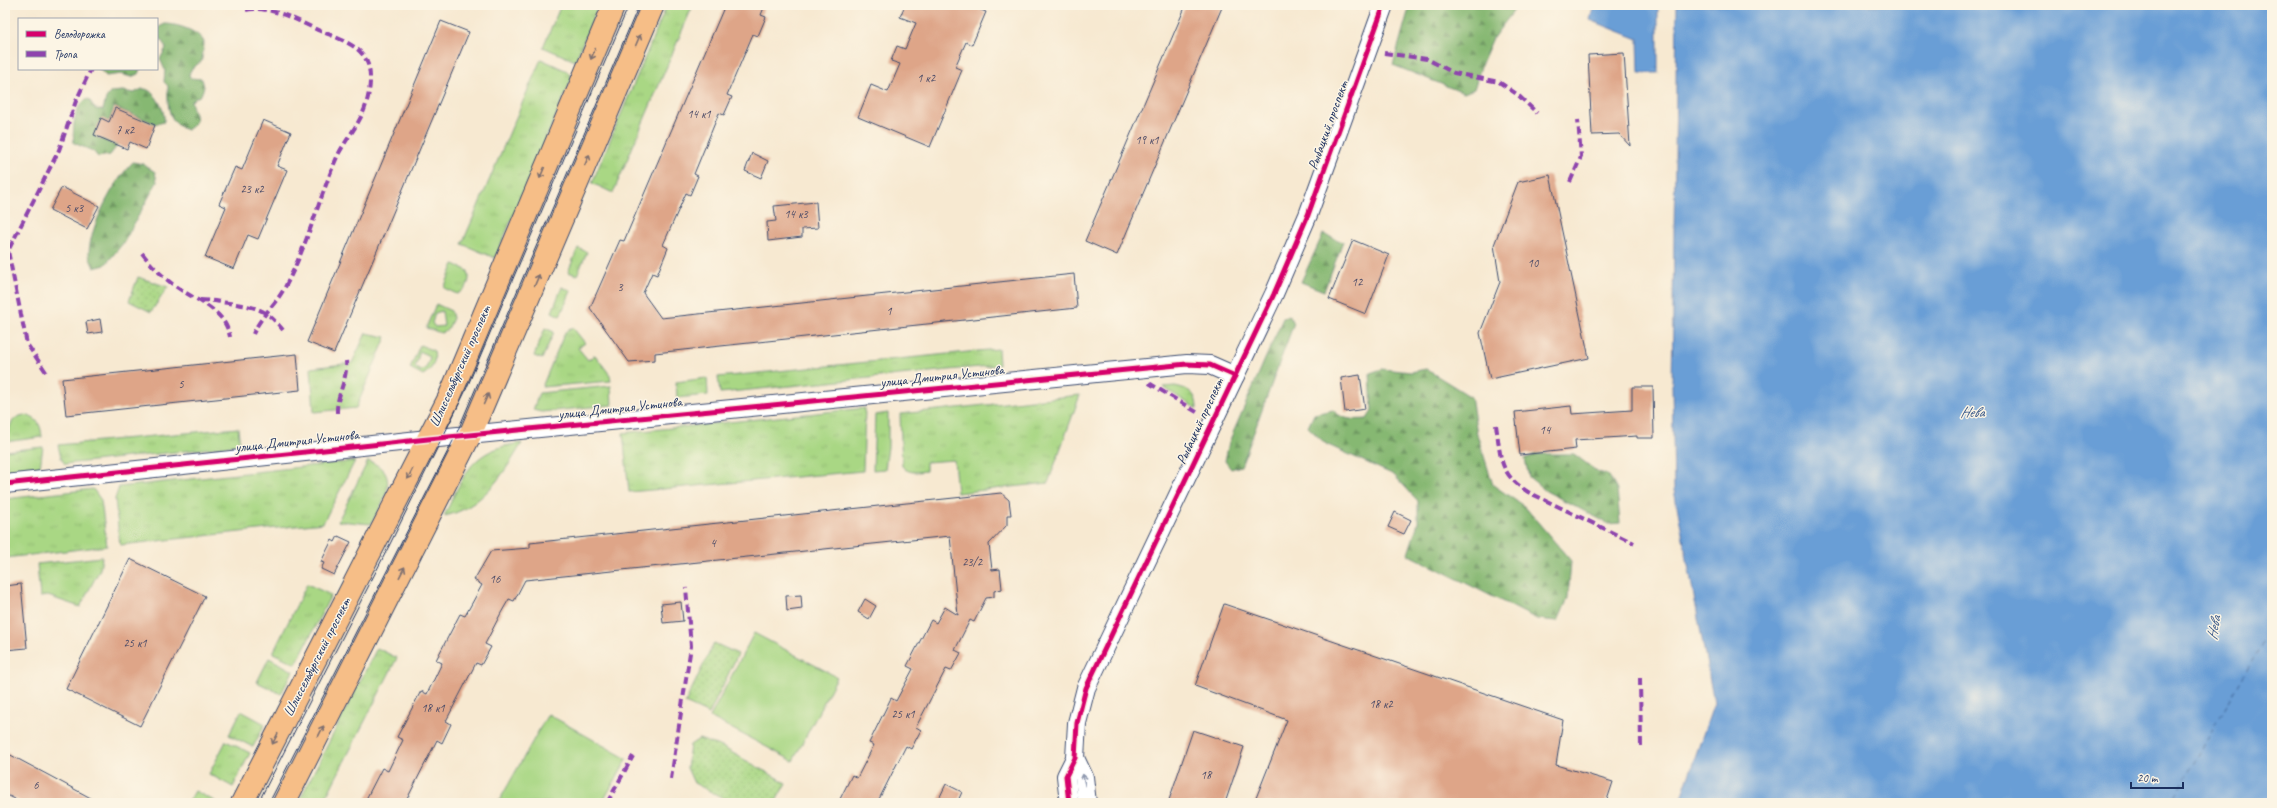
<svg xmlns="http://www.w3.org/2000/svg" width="2277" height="808" viewBox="0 0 2277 808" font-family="Caveat,sans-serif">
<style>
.grass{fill:url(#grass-tufts);stroke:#628371;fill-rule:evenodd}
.forest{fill:url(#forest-firs);stroke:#507468}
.park{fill:url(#park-dots);stroke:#628371}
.garden{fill:#a9d784;stroke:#628371}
.water{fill:#699ed6;stroke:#42669a}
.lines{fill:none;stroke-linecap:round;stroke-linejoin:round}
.ferry{stroke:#365688;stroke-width:1;stroke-dasharray:5 4;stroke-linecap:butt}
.building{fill:#dea588}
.minor-casing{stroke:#3c4b6f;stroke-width:20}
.major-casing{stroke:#3c4b6f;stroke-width:24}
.minor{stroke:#fff;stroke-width:18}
.major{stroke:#f6be87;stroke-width:22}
.tram{stroke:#1b2f5e;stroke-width:1}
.quiet{stroke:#8e44ad;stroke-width:4;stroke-dasharray:8 4;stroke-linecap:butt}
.cycleway-casing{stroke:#fcf5e5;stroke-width:8}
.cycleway{stroke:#d6006c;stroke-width:5}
.oneway{stroke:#7e6f70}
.oneway2{stroke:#8d97ae}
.labels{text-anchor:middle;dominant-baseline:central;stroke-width:3;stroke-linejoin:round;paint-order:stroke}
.number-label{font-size:12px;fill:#4c4c68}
.street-label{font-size:14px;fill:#1b2f5e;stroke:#fcf5e5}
.water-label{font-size:15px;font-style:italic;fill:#365688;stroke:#fcf5e5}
</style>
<defs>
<pattern id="grass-tufts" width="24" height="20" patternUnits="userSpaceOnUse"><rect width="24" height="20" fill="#a9d784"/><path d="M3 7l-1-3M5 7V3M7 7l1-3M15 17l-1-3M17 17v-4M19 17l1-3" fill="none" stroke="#91b974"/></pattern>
<pattern id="forest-firs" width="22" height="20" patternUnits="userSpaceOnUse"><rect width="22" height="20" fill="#86b872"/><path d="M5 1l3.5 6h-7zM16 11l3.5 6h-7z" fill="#6d9661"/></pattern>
<pattern id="park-dots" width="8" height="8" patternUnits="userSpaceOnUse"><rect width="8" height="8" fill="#a9d784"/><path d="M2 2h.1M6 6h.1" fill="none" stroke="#91b974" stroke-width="1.8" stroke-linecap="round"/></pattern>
</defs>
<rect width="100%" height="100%" fill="#fcf5e5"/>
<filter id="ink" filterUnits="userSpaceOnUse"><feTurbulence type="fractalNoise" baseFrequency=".025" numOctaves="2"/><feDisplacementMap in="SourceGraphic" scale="8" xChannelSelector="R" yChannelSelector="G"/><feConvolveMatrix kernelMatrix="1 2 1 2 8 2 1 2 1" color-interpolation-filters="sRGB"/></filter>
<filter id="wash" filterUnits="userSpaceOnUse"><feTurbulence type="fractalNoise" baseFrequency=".012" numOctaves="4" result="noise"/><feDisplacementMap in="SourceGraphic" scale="16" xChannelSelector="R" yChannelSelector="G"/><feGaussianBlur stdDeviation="0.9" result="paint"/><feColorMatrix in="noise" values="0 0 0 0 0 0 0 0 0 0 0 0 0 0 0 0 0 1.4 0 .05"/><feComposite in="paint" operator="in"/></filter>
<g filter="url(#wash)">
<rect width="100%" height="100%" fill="#f7e9d1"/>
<g class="grass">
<path d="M561,5H599L575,61L543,47Z"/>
<path d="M667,5H693L613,193L592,183Z"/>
<path d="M541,59L567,71L572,78L495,258L462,244Z"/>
<path d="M578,248L587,252L577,275L568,272Z"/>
<path d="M454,264L468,271C471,282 467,289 457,294L444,288Z"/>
<path d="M562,287L571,291L560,316L552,312Z"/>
<path d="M436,304L451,311L453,318L448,329L441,333L426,328ZM442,311L444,326L435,327L432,323L435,313Z"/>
<path d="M545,328L554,332L542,359L534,356Z"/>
<path d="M573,328L585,343L578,348L588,360L595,355L610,375L611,381L542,387L565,332Z"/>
<path d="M366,333L386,337L356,408L314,412L311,368L352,363Z"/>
<path d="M420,345L434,351C436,362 433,369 423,375L410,368ZM420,351L430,357L426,368L420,371L415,367Z"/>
<path d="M998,349L999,365L720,393L718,377Z"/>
<path d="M707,378L708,395L677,398L676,382Z"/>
<path d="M611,386L612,405L541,412L533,410L539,393Z"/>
<path d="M1175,386C1190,389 1197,394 1197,409L1163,387Z"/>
<path d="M1080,395L1048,483L957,493L954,460L926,462V471C917,472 908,474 902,466L900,414Z"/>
<path d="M865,408L863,471L629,492L623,433Z"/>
<path d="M888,413V447L885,469L873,470L875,415Z"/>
<path d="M25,415C38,418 41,425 42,437L5,442V435L8,434C10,424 13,416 25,415Z"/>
<path d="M238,428L240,445L65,464L61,458L58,445Z"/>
<path d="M522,443C504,474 481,509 444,516C465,474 470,449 522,443Z"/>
<path d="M43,447L40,467L5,471V451Z"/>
<path d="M355,461L323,523L120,545L115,499L119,487Z"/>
<path d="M368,461C403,473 383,502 371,524L338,521Z"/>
<path d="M93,489L101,500L107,546L5,558V499Z"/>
<path d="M102,557L100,569L80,607L48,596L40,597L37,564Z"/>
<path d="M307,584L331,595L296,664L273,653Z"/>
<path d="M377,648L397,658L323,803H298Z"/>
<path d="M269,658L293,671L281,694L257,682Z"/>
<path d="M241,711L265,724L253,747L229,735Z"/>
<path d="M226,741L250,753L233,787L209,774Z"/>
<path d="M195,791L218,803H188Z"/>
</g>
<g class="forest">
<path d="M1410,5H1518L1493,38L1482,63L1474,89L1464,93L1393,65Z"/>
<path d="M165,24C177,24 199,31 204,42L202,61L192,68L189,74L190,78L202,79L204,87L201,95L191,101C193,113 202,122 187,130C166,122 168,104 168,86L164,82L165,70L160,59L166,48L159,36V27Z"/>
<path d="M99,69H140L138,74L131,77L121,74L106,76Z"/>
<path d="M142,89C154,87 166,111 164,122L156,124L114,107L109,121L101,118L94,136L117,146L110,155L98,157L93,151L74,143C72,131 74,102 89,99L95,109L103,110L106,98L111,92L123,91L134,93Z"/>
<path d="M133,162L143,164L155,172L157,182L124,242L105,265L94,268C92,263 89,258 89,253C90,226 114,181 133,162Z"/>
<path d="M1323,234L1343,242L1324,291L1301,282Z"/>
<path d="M1289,316L1294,323L1247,451L1241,466L1231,469L1225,461L1229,442L1283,318Z"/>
<path d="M1382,369L1411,372L1426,369L1471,397L1477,434L1493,485L1525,507L1571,561L1568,598L1558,621L1537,619L1408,554L1418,523V501L1394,475L1326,444L1308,427L1314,414L1333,410C1342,420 1353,420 1367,419L1372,411L1370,373Z"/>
<path d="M1536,454H1574L1595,470L1609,476L1617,490L1620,523L1609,524L1546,491L1529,477L1525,459Z"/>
</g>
<g class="park">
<path d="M138,277L168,287L151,312L129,301Z"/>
<path d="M714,643L738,654L709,714L685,703Z"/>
<path d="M699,739L722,747L786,783L775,803H733L694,783L687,768L690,745Z"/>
</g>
<g class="garden">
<path d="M754,633L837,677L793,761L710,717Z"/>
<path d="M548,714L627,759L602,803H498Z"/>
</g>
<g class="water">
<path d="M1594,5H1658V73H1639L1638,39L1590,20Z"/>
<path d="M1677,5H2272V803H1679L1714,703L1674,490L1672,385Z"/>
</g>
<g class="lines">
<path class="ferry" d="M2171,803L2272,626"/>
</g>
<g id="blocks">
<g class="building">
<path d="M725,5H765L761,15L766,17L758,36L753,34L727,95L732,97L724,115L719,113L694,174L698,176L690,195L686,193L663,245L668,248L657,275L652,273L643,293L661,318L1074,274L1077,308L655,353V360L629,362L590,308L620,240L624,241Z"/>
<path d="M905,5H968L986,12L972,45L966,42L955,67L962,70L930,147L858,117L871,85L888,92L900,64L891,61L897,46L905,49L916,23L900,17Z"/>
<path d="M1186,5H1223L1117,255L1085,241Z"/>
<path d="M441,21L469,32L334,353L307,342Z"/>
<path d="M1624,53L1630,146L1619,134L1592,135L1588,55Z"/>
<path d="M115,108L155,125L146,149L130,142L127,149L94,135L101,118L109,122Z"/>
<path d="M263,120L291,132L277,166L287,170L258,239L248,235L234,269L205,257L226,207L219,204L235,167L242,170Z"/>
<path d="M752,153L768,161L761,178L745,171Z"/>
<path d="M1550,175L1589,358L1490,379L1480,333L1500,282L1494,245L1518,182Z"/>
<path d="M62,187L99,206L87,229L50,210Z"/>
<path d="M816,202L818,228L802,229V237L768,241L767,222L776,221L774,206Z"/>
<path d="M1353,240L1389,255L1366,314L1329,299Z"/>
<path d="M100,319L102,332L88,334L86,322Z"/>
<path d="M297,354L300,390L66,415L62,379Z"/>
<path d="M1360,375L1365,409L1345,412L1341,378Z"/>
<path d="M1632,387H1653L1654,438H1637V436L1575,440L1576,449L1520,455L1515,412L1571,406L1572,414L1632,410Z"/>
<path d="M1001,493L1009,500L1011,515H1007V525L989,544L992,570L1000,569L1002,589L994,591V597L986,598L974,622L970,620L955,650L961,653L951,671L946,669L916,727L921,730L911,749L906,746L877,803H838L852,775L857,778L874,745L869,743L891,698L896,701L913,669L907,666L931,620L936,623L945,607L958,615L950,536L525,580L514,601L509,599L501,613L485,644L491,647L481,665L476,663L446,721L451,724L442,743L437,740L405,803H364L382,768L388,771L403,740L397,737L421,691L427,694L442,663L436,660L460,614L465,616L482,585L474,580L491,551L530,548V543Z"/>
<path d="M1395,512L1411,520L1404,534L1388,527Z"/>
<path d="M338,536L351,542L334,575L321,569L324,563L321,562L332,540L335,542Z"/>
<path d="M130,559L205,596L140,726L66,689Z"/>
<path d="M21,584L27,648L5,650V586Z"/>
<path d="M801,595L802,609L787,611L786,596Z"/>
<path d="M865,599L876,606L869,619L858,612Z"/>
<path d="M681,602L683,621L663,623L661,604Z"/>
<path d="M1224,604L1563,720L1556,765L1613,782L1606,803H1254L1287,720L1195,686Z"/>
<path d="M1193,730L1244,747L1225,803H1168Z"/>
<path d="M5,752L50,776L100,803H23L5,794Z"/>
<path d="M946,784L962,792L957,803H937Z"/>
</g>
</g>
</g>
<g filter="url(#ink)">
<use href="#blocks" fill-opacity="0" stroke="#3c4b6f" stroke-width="1"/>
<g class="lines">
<defs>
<g id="minor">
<path d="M5,484L428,439L1187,364L1210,365L1235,376"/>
<path d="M1075,758L1084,777L1087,803"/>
<path d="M1069,803L1066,776L1075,758L1077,723L1086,688L1274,294L1308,215L1384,5"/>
</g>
<g id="major">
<path d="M242,803L449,398L614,5"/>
<path d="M284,803L470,435L653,5"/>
</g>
</defs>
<use href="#minor" class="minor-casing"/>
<use href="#major" class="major-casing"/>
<use href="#minor" class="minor"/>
<use href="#major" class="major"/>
<g class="tram">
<path d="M258,803L391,542L465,392L629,5"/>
<path d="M269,803L455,437L639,5"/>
</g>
<g class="quiet">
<path d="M246,10C271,5 298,21 320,31C335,37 361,45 367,62C372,73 370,90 367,101C362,122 346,138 337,157C318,201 307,247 284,289C275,305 260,317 253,334"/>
<path d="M1384,53L1427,59L1454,73L1499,82L1518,95L1537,113"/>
<path d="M1570,182L1581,157L1578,120"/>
<path d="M142,253C152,266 162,276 175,286C196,301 225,309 230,337"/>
<path d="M200,300C210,300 219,302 229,303C256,307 265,308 283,330"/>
<path d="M46,372L27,344L8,251L59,150L76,101L91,69"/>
<path d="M1149,383L1200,414"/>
<path d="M337,413C336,395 348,380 346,361"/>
<path d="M1496,425C1501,457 1498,473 1528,492L1634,543"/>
<path d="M1640,678L1641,747"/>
<path d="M671,779L691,646L686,588"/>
<path d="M607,803L633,756"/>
</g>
<defs>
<g id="cycleway">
<path d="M5,484L428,439L1187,364L1210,365L1235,376"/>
<path d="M1069,803L1066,776L1075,758L1077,723L1086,688L1274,294L1308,215L1384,5"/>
</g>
</defs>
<use href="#cycleway" class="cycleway-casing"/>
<use href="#cycleway" class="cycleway"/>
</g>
<defs><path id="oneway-shaft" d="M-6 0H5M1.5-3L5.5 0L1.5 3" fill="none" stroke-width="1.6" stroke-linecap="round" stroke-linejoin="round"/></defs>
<g class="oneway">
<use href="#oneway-shaft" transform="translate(638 40) rotate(-67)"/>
<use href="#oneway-shaft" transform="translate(593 54) rotate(113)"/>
<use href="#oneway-shaft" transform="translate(587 160) rotate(-67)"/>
<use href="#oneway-shaft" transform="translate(542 173) rotate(113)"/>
<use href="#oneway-shaft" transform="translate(537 280) rotate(-67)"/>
<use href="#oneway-shaft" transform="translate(486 399) rotate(-66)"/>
<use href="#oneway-shaft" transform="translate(410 474) rotate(117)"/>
<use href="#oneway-shaft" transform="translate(402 572) rotate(-63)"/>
<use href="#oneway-shaft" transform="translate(321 731) rotate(-63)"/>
<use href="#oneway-shaft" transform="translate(275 739) rotate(117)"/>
</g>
<use class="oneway2" href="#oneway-shaft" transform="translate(1084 780) rotate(-102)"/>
</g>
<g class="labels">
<g class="number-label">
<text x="926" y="78">1 к2</text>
<text x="699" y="114">14 к1</text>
<text x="125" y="130">7 к2</text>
<text x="1147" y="140">19 к1</text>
<text x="252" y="189">23 к2</text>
<text x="74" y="208">5 к3</text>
<text x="796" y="214">14 к3</text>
<text x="1533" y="263">10</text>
<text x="1357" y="282">12</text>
<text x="620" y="287">3</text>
<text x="889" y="311">1</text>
<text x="181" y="384">5</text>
<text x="1545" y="430">14</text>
<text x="713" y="543">4</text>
<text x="972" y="562">23/2</text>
<text x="495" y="579">16</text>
<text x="135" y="643">25 к1</text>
<text x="1381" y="704">18 к2</text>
<text x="433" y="708">18 к1</text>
<text x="903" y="714">25 к1</text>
<text x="1206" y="775">18</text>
<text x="36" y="785">6</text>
</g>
<g class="street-label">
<text transform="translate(1328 125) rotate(-70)">Рыбацкий проспект</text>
<text transform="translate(460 366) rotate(-66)">Шлиссельбургский проспект</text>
<text transform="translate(942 376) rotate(-6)">улица Дмитрия Устинова</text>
<text transform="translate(620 408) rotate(-6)">улица Дмитрия Устинова</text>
<text transform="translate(1200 421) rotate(-65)">Рыбацкий проспект</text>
<text transform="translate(297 441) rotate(-6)">улица Дмитрия Устинова</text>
<text transform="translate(317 657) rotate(-63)">Шлиссельбургский проспект</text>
</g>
<g class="water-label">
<text x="1972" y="412">Нева</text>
<text transform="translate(2214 628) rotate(-79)">Нева</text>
</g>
</g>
<rect width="2277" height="808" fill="none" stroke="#fcf5e5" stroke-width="20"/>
<rect x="18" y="18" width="140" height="52" fill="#fcf5e5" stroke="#a2a6af"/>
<rect x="26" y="31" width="20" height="6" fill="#d6006c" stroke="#a2a6af"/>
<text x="54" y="38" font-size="12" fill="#1b2f5e">Велодорожка</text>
<rect x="26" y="51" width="20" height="6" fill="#8e44ad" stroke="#a2a6af"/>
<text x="54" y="58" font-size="12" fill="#1b2f5e">Тропа</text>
<path d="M2131 782v6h52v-6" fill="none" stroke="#1b2f5e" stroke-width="2"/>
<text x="2137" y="782" font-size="12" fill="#1b2f5e" stroke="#fcf5e5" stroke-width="3" paint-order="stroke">20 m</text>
</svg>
